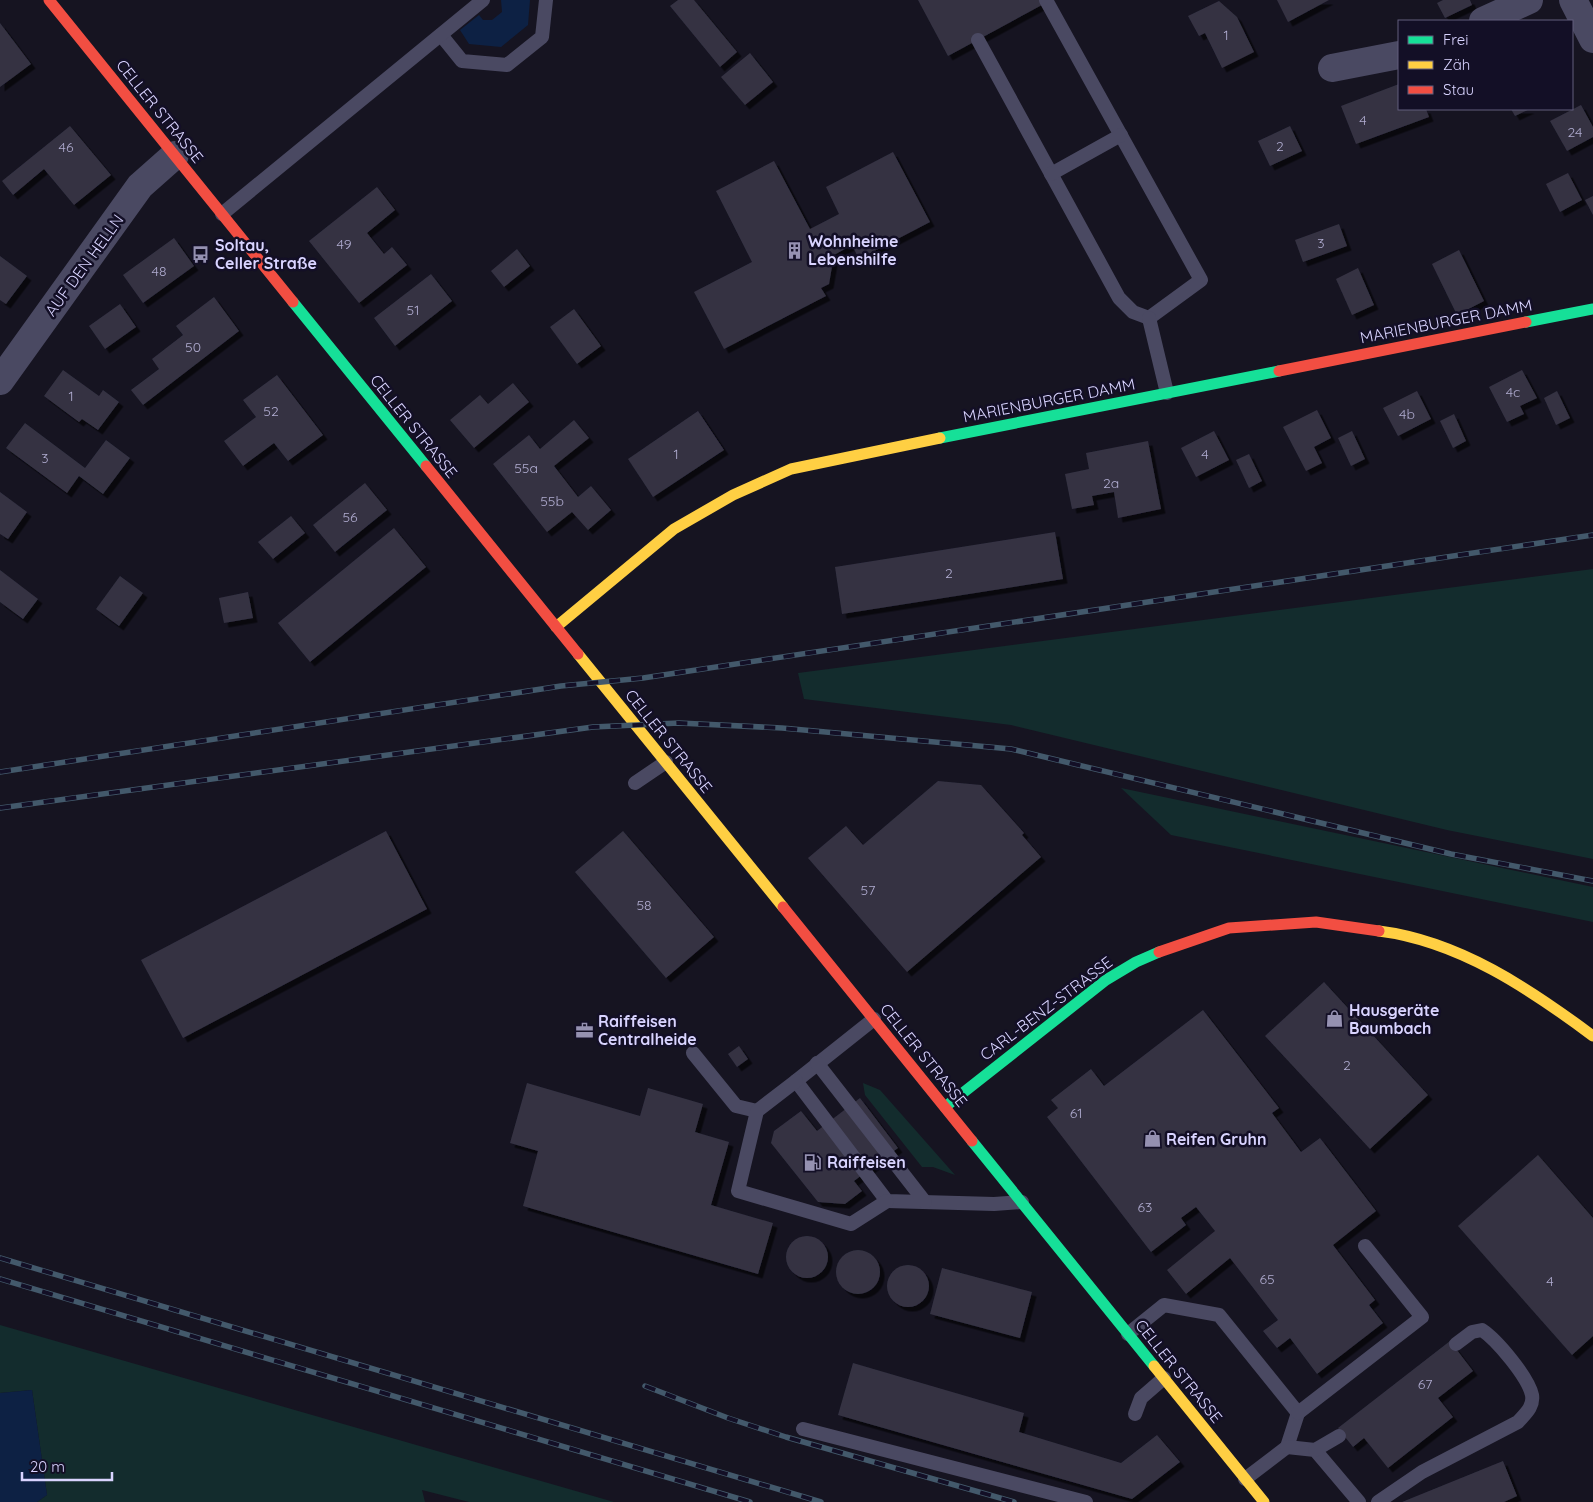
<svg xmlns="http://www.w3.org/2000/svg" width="1593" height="1502" font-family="Quicksand,sans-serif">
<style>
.green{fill:#132c2d}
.water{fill:#0d2144}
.building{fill:#343243;filter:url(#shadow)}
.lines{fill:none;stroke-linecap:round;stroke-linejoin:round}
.lane{stroke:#4a4962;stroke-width:14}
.street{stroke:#4a4962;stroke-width:28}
.fast{stroke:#16e098;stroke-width:11}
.slow{stroke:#ffcf43;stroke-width:11}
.jam{stroke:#f24e42;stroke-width:11}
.rail-casing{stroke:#43596b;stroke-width:5.5}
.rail{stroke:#130f26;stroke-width:4;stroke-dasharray:11;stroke-linecap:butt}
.labels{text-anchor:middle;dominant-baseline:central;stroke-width:5;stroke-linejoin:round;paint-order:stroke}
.number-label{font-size:14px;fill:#b0acd0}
.street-label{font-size:16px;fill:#d9d4ff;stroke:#130f26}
.poi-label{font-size:16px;font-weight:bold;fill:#d9d4ff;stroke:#130f26;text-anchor:start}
</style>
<defs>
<filter id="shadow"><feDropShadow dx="4.5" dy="4.5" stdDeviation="0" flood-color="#0009"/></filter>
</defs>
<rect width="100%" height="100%" fill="#161421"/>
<g class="green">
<polygon points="1593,569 1593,859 1447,830 1011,725 804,699 798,673"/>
<polygon points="1121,788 1593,887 1593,922 1171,835"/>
<polygon points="863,1083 880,1090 955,1175 933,1167 922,1167 865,1095"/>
<polygon points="0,1325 614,1502 469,1502 422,1490 425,1502 37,1502 47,1495 32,1390 0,1393"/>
</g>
<g class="water">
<polygon points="501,0 530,0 528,25 501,47 469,44 460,30 479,15 483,20 492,20 502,12"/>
<polygon points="32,1390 47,1495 37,1502 0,1502 0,1393"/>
</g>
<g class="building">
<polygon points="678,0 694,0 737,52 720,67 670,6"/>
<polygon points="918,0 1051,0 948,56"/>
<polygon points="1277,0 1329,0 1288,22"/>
<polygon points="1443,0 1470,0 1472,5 1445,18 1437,3"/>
<polygon points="1219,1 1237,17 1254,52 1222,68 1205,33 1199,36 1188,16"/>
<polygon points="0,23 31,64 0,87"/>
<polygon points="750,53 773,82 745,105 721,77"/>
<polygon points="1399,84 1399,109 1426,109 1429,117 1356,144 1341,106"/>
<polygon points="1581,105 1593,127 1593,137 1567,151 1550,121"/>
<polygon points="1511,109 1530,109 1515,116"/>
<polygon points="70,126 111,175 74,205 44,169 13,195 2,181"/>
<polygon points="1290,126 1302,151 1270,166 1258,141"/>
<polygon points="893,152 930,222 859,259 852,245 834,255 829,284 821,288 826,296 724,349 694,292 752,262 716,191 774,161 810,229 839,214 826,187"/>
<polygon points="1568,173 1582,200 1560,212 1546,184"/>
<polygon points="377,187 395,210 367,233 384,254 392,247 407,265 359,303 309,241"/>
<polygon points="1593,196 1593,215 1585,200"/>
<polygon points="1339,224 1347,246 1303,262 1295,240"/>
<polygon points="174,238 194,266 143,303 123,275"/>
<polygon points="517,249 530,266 504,287 491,271"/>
<polygon points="1459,250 1484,301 1457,315 1432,264"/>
<polygon points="0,256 27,276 6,304 0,300"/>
<polygon points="1358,268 1374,305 1352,315 1336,279"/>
<polygon points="431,274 452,301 395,346 374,318"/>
<polygon points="214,297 239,331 143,405 131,390 159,369 152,359 183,335 176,326"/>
<polygon points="120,304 136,327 105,349 89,326"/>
<polygon points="574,309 601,346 577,364 550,327"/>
<polygon points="63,370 99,396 103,390 119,402 98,430 82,419 79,422 44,396"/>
<polygon points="1522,370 1537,398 1520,406 1524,414 1507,422 1489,387"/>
<polygon points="277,375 323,435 288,461 274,443 243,466 224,441 256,417 243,400"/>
<polygon points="513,383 529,402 474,448 450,420 480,395 488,404"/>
<polygon points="1417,391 1431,419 1398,436 1383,408"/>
<polygon points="1557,391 1570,418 1556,425 1544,398"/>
<polygon points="1317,410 1331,438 1314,447 1322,463 1306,471 1283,427"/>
<polygon points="698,411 724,450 653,497 628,459"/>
<polygon points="1454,414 1466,441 1453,448 1440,421"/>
<polygon points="574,420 589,438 554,466 578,497 591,486 611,510 588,530 572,512 547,532 493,464 529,435 540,449"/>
<polygon points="25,423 85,468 106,440 130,458 103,494 79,476 67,493 6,448"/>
<polygon points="1214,431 1229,460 1196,477 1181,448"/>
<polygon points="1352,431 1365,459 1351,466 1338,438"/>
<polygon points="1148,441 1161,509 1118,518 1114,492 1092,496 1094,505 1072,509 1065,474 1089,469 1086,453"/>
<polygon points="1249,454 1262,481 1249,488 1236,460"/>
<polygon points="365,483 387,510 335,552 313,525"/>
<polygon points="0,492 27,512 8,539 0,534"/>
<polygon points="291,516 305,533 273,559 258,542"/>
<polygon points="394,528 426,567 310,662 278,623"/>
<polygon points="1055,532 1063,579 842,614 835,567"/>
<polygon points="0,570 38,599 23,619 0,602"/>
<polygon points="120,576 143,593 119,626 96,609"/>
<polygon points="248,592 253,618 224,623 219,598"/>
<polygon points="938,781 981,785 1024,833 1022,835 1041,857 907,972 808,858 846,826 863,845"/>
<polygon points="386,831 427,909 183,1038 141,960"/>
<polygon points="623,831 714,937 666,978 575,872"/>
<polygon points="1324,982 1428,1095 1370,1149 1265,1036"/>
<polygon points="1203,1010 1279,1108 1272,1113 1301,1152 1320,1138 1376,1211 1333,1245 1375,1300 1369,1305 1383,1323 1317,1374 1290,1338 1277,1348 1263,1331 1278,1320 1230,1258 1186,1294 1167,1270 1215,1231 1196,1207 1181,1218 1186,1225 1151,1252 1047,1117 1058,1108 1051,1100 1091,1069 1104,1086"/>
<polygon points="739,1046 748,1059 737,1067 728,1054"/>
<polygon points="527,1083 640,1116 648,1088 703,1104 695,1132 729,1142 711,1205 773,1223 758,1274 523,1206 538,1151 510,1143"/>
<polygon points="860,1098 898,1148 854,1181 862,1191 845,1204 818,1202 771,1143 774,1131 801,1111 817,1131"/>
<polygon points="1538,1155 1593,1218 1593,1336 1572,1355 1458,1226"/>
<circle cx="807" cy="1257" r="21"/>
<circle cx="858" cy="1272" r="22"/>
<circle cx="908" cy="1286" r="21"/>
<polygon points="942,1268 1032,1292 1020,1338 930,1314"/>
<polygon points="1450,1341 1473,1371 1438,1398 1453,1417 1388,1468 1364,1438 1353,1447 1338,1428"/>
<polygon points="853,1363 1024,1413 1019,1432 1121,1463 1157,1435 1180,1462 1132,1499 838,1415"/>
<polygon points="1503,1461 1517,1496 1504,1502 1402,1502"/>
</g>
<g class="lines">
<g class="lane">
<polyline points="1046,0 1201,280 1149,318"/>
<polyline points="441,35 462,61 507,65 542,37 546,0"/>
<polyline points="978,40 1119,298 1133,312 1149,318"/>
<polyline points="1051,174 1121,135"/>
<polyline points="222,214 483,0"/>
<polyline points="1149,318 1167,393"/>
<polyline points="635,783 666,762"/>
<polyline points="874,1019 796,1081 887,1201 994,1204 1022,1202"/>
<polyline points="693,1053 736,1106 757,1111"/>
<polyline points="817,1063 925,1202"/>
<polyline points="796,1081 757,1111 738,1191 851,1224 887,1201"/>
<polyline points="1128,1334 1164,1305 1219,1315 1298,1413 1287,1447 1245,1479"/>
<polyline points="1298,1413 1422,1317 1365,1246"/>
<polyline points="1135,1414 1141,1398 1164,1378"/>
<polyline points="803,1429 1086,1502"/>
<polyline points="1287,1447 1315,1450 1359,1502"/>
<polyline points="1315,1450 1339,1436"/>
<path d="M1378,1502L1422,1472L1518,1422C1525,1414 1534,1407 1532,1395C1528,1377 1497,1340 1482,1330L1472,1332L1456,1344"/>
</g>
<g class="street">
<polyline points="1573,0 1593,39"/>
<polyline points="1483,21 1529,0"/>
<polyline points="1332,68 1399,55"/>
<polyline points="0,381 140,186 175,155"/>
</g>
<g class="fast">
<polyline points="293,302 426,466"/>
<polyline points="1526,322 1593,309"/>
<polyline points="940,438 1279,371"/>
<polyline points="945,1107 1106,980 1136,962 1159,952"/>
<polyline points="972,1141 1154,1366"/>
</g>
<g class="slow">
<polyline points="556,627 674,529 733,495 791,469 940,438"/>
<polyline points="578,654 783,907"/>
<path d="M1379,931C1459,941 1530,989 1593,1036"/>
<polyline points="1154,1366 1264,1502"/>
</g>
<g class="jam">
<polyline points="49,0 293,302"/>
<polyline points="1279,371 1526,322"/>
<polyline points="426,466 578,654"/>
<polyline points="783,907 972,1141"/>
<polyline points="1159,952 1229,928 1316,922 1379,931"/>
</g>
<defs>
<g id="rail">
<polyline points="0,772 561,686 643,678 1593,535"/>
<polyline points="0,808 593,727 679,723 782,728 1011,749 1451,854 1593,881"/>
<polyline points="0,1258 821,1502"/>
<polyline points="0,1279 750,1502"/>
<polyline points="645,1386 728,1418 786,1437 1014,1502"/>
</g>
</defs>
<use href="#rail" class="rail-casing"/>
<use href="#rail" class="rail"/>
</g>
<defs>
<symbol id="building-bare" viewBox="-9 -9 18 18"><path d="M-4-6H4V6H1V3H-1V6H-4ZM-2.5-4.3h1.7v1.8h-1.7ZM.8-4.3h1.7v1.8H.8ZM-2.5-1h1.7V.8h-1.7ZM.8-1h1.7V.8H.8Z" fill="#9591b1" stroke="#130f26" stroke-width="2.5" paint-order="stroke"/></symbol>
<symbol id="bus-bare" viewBox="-9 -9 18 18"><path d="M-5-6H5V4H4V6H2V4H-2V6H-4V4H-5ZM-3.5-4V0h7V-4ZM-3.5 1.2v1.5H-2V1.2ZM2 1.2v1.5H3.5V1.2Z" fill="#9591b1" stroke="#130f26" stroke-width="2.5" paint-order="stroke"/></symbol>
<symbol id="shop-bare" viewBox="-9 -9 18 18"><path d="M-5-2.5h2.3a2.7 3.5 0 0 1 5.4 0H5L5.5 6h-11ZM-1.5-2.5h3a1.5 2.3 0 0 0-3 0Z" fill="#9591b1" stroke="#130f26" stroke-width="2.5" paint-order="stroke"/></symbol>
<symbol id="office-bare" viewBox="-9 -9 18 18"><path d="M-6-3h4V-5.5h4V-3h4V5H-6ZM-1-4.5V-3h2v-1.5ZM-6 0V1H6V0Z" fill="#9591b1" stroke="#130f26" stroke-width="2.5" paint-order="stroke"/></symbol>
<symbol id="fuel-bare" viewBox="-9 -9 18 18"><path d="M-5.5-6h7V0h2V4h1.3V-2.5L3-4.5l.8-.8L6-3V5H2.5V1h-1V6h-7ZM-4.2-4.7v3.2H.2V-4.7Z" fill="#9591b1" stroke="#130f26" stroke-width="2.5" paint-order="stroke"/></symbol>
</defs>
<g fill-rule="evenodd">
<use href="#building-bare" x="782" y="238" width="25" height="25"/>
<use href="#bus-bare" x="188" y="242" width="25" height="25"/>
<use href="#shop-bare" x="1322" y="1006" width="25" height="25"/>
<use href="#office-bare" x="572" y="1018" width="25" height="25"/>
<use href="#shop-bare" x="1140" y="1126" width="25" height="25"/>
<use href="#fuel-bare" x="800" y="1150" width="25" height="25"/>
</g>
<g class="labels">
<g class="number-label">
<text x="1226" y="35">1</text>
<text x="1363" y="120">4</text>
<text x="1575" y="132">24</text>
<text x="1280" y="146">2</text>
<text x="66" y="147">46</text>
<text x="1321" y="243">3</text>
<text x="344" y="244">49</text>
<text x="159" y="271">48</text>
<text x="413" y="310">51</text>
<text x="193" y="347">50</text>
<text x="1513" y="392">4c</text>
<text x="71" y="396">1</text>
<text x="271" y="411">52</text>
<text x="1407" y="414">4b</text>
<text x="676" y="454">1</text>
<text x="1205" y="454">4</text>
<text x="45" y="458">3</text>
<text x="526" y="468">55a</text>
<text x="1111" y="483">2a</text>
<text x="552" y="501">55b</text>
<text x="350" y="517">56</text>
<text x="949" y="573">2</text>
<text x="868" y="890">57</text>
<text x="644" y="905">58</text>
<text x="1347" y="1065">2</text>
<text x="1076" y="1113">61</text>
<text x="1145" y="1207">63</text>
<text x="1267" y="1279">65</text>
<text x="1550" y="1281">4</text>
<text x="1425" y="1384">67</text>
</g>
<g class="street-label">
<text transform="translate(160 111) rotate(51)">CELLER STRASSE</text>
<text transform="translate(84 265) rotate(-54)">AUF DEN HELLN</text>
<text transform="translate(1446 321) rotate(-11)">MARIENBURGER DAMM</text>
<text transform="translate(1049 400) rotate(-11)">MARIENBURGER DAMM</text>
<text transform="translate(414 426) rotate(51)">CELLER STRASSE</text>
<text transform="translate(669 741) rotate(51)">CELLER STRASSE</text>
<text transform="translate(1046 1008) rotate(-37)">CARL-BENZ-STRASSE</text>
<text transform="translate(924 1055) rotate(51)">CELLER STRASSE</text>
<text transform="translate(1179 1371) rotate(51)">CELLER STRASSE</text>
</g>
<g class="poi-label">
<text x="808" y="241">Wohnheime<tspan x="808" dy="18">Lebenshilfe</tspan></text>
<text x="215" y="245">Soltau,<tspan x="215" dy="18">Celler Straße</tspan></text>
<text x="1349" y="1010">Hausgeräte<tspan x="1349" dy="18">Baumbach</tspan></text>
<text x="598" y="1021">Raiffeisen<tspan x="598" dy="18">Centralheide</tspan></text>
<text x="1166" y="1139">Reifen Gruhn</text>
<text x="827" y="1162">Raiffeisen</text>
</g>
</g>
<rect x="1398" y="20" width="175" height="90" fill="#130f26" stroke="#625e7d"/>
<rect x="1408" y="36" width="25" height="8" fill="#16e098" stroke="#625e7d"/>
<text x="1443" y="45" font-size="15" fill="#d9d4ff">Frei</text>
<rect x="1408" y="61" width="25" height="8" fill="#ffcf43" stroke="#625e7d"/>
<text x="1443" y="70" font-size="15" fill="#d9d4ff">Zäh</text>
<rect x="1408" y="86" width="25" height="8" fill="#f24e42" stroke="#625e7d"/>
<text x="1443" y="95" font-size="15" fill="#d9d4ff">Stau</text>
<path d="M22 1472v8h90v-8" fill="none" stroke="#d9d4ff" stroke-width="2.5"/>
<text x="30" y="1472" font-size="15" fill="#d9d4ff" stroke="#130f26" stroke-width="4" paint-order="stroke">20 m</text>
</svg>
